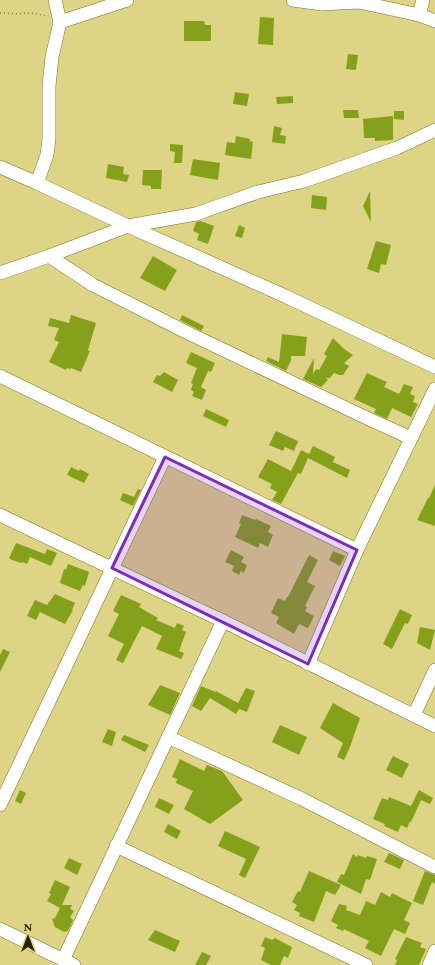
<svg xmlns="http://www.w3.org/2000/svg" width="435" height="965" font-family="Spectral,serif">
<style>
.building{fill:#85a11b}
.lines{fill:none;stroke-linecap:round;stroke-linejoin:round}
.minor-casing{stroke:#7b7120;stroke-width:14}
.path{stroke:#7f7741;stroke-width:1.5;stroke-dasharray:1 3;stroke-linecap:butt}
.minor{stroke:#fff;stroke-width:13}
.marked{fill:#7b2cbf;fill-opacity:0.2;stroke:#7b2cbf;stroke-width:3;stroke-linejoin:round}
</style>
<rect width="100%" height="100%" fill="#ded486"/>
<g class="building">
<polygon points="260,17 274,18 273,45 258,44"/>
<polygon points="184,21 204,21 205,25 211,25 211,41 184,41"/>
<polygon points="348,54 358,55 356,70 346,69"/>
<polygon points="235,92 249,94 247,106 233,104"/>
<polygon points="293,96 293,103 277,104 276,97"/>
<polygon points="343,110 358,110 359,118 344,118"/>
<polygon points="394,111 404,111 404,120 394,119"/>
<polygon points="393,116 393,140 375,141 375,138 364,138 363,119"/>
<polygon points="274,126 282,128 280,135 286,136 285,144 272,142"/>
<polygon points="236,136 250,139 250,141 253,142 251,159 225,155 227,142 235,143"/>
<polygon points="170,144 183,145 182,163 174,163 175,152 170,151"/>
<polygon points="193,159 220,163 218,180 190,175"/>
<polygon points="108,164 124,167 123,174 129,175 127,182 106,178"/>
<polygon points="143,170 162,170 161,189 151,189 151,186 142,185"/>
<polygon points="370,191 371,222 363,206"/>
<polygon points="312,195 327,197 326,210 311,208"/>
<polygon points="200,221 214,226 208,244 197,240 199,234 193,231 196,222"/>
<polygon points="239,225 245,228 242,238 235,236"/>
<polygon points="376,241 391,245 386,265 381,264 379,273 367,269"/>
<polygon points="153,256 177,270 165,291 140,278"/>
<polygon points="71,315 96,323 88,350 90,351 81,372 71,368 70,369 67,368 66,370 49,362 59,342 54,340 59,328 48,326 50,318 69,323"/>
<polygon points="182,315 204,326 201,331 180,320"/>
<polygon points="282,334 307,337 305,356 291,356 291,360 286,371 266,361 268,357 279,362"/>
<polygon points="333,338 344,349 353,355 344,363 349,366 343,375 339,375 334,373 330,378 326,378 328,380 321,387 303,379 314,358 313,374 316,369 319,370 327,356 324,354"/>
<polygon points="191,352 215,363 211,372 208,371 201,387 206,390 202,400 192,396 194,392 191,390 193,384 191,383 197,368 186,363"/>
<polygon points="164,372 178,380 172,392 153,382 157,375 160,376"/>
<polygon points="367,373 387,382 384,387 399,394 404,384 413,387 410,394 415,396 413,402 418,404 411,417 392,408 387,419 374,413 376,409 354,399"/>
<polygon points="206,409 229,420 226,427 203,416"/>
<polygon points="276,431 298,441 294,451 285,447 283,451 269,445"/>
<polygon points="313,446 335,457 333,462 350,470 347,478 308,458 301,474 298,473 281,504 272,500 277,492 270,488 272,484 258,477 268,459 291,471 301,450 309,454"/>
<polygon points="71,467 79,471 80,469 89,474 84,483 67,475"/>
<polygon points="435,485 435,526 417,520 428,498 429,498"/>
<polygon points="138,489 141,490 133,506 120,500 123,493 134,497"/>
<polygon points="242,515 255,520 256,519 271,526 268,532 273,535 268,547 260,543 258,548 235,537 241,524 239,523"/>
<polygon points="16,543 45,554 47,549 57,553 51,566 30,557 27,564 22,562 21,563 12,560 9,558"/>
<polygon points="231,550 244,557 241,562 247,565 244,573 241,571 239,575 232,571 234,566 225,562"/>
<polygon points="333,551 345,556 340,566 329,560"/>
<polygon points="309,555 318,560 307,582 315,586 305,606 307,607 305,611 314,616 308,628 299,624 294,634 276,623 279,617 271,613 278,598 285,601 287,597 288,597"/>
<polygon points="68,564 89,572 85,586 83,585 80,591 60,583 64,569 66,570"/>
<polygon points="55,594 75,603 72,610 73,610 65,624 40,612 36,620 27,616 35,600 47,605"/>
<polygon points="121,595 141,604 139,607 158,618 156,620 175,628 177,623 184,626 182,630 186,632 179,651 184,653 181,659 156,649 162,636 142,626 123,663 116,660 124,644 108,636 119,614 113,611"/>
<polygon points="400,609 412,615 408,624 405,623 392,649 383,644"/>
<polygon points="420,627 435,630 430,650 417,643"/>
<polygon points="3,649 10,652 0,672 0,655"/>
<polygon points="160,685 180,693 170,715 148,705"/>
<polygon points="201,686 216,692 216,691 238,703 246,688 255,691 247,712 239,709 236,714 210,698 201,711 192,706"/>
<polygon points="333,703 360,718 350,747 344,760 337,757 343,743 320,728"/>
<polygon points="280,725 307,737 299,755 272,742"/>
<polygon points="108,729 116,732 112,746 102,742"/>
<polygon points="124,735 149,745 145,752 121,740"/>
<polygon points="393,756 409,764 402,778 386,770"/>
<polygon points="180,759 204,771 207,765 222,771 243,800 210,824 184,809 193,791 176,783 177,779 172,777"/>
<polygon points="20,790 26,793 21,804 15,801"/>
<polygon points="419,790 433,798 430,804 421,800 411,822 410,821 407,828 401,825 398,832 384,826 385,824 373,819 382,798 388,800 389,797 411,806"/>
<polygon points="159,798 174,805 169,814 155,807"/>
<polygon points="168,824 181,831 177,839 164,832"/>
<polygon points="225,831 260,847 245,878 239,875 246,859 218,846"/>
<polygon points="389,853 404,860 400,869 384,862"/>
<polygon points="353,854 357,857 358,855 366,858 367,856 377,859 370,880 366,879 361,894 337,882 341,874 344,875"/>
<polygon points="69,858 82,864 77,875 64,868"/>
<polygon points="309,871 341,885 335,895 326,891 314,922 299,916 300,913 294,910 297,905 292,902 298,891 300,892"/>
<polygon points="425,871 435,875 435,884 432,882 423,905 413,901"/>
<polygon points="55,880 70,887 62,905 72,905 70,909 74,911 70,917 73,920 68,931 64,932 55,927 52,919 55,918 60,908 47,901 51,894 49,893"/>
<polygon points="381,892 390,897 392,893 412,903 404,920 410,923 405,934 394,929 381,956 365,948 369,941 344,929 343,931 336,928 338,925 331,921 339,904 347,906 346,910 360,915 366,901 375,905"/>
<polygon points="155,930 180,941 175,952 148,940"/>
<polygon points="265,937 272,940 275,938 292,947 288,958 284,956 280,965 271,965 261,960 265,948 261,946"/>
<polygon points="406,937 422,943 420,947 426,949 419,965 395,965 397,960 395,959"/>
<polygon points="202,952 211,956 206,965 195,965"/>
</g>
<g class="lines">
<defs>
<g id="minor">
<polyline points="293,0 322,4 359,2 419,15 435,21"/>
<polyline points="419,15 423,0"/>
<polyline points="60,22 127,0"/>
<polyline points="0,167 37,183 128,226 285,296 435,367"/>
<polyline points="37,183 47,155 49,139 49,86 52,57 60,22 55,0"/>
<polyline points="49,256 93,285 190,334 371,420 411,438"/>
<polyline points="0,273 49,256 128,226 196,214 258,192 304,181 397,148 435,130"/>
<polyline points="0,376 357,550"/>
<polyline points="0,515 223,621 435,726"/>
<polyline points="308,664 357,550 435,389"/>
<polyline points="414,715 435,670"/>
<polyline points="168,737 302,799 435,867"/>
<polyline points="0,805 165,457"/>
<polyline points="116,846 366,965"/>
<polyline points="0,929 74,965"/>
<polyline points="63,960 223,621"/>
<polyline points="429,965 435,951"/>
</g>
</defs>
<use href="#minor" class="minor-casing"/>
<polyline class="path" points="0,13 15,14 30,13 48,16"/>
<use href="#minor" class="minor"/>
</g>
<path class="marked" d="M165,457L357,550L308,664L112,568Z"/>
<g transform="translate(28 937)" stroke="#ded486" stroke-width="3" paint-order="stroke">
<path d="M0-3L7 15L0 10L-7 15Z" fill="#282303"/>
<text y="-6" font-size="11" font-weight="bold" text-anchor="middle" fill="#282303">N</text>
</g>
</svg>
